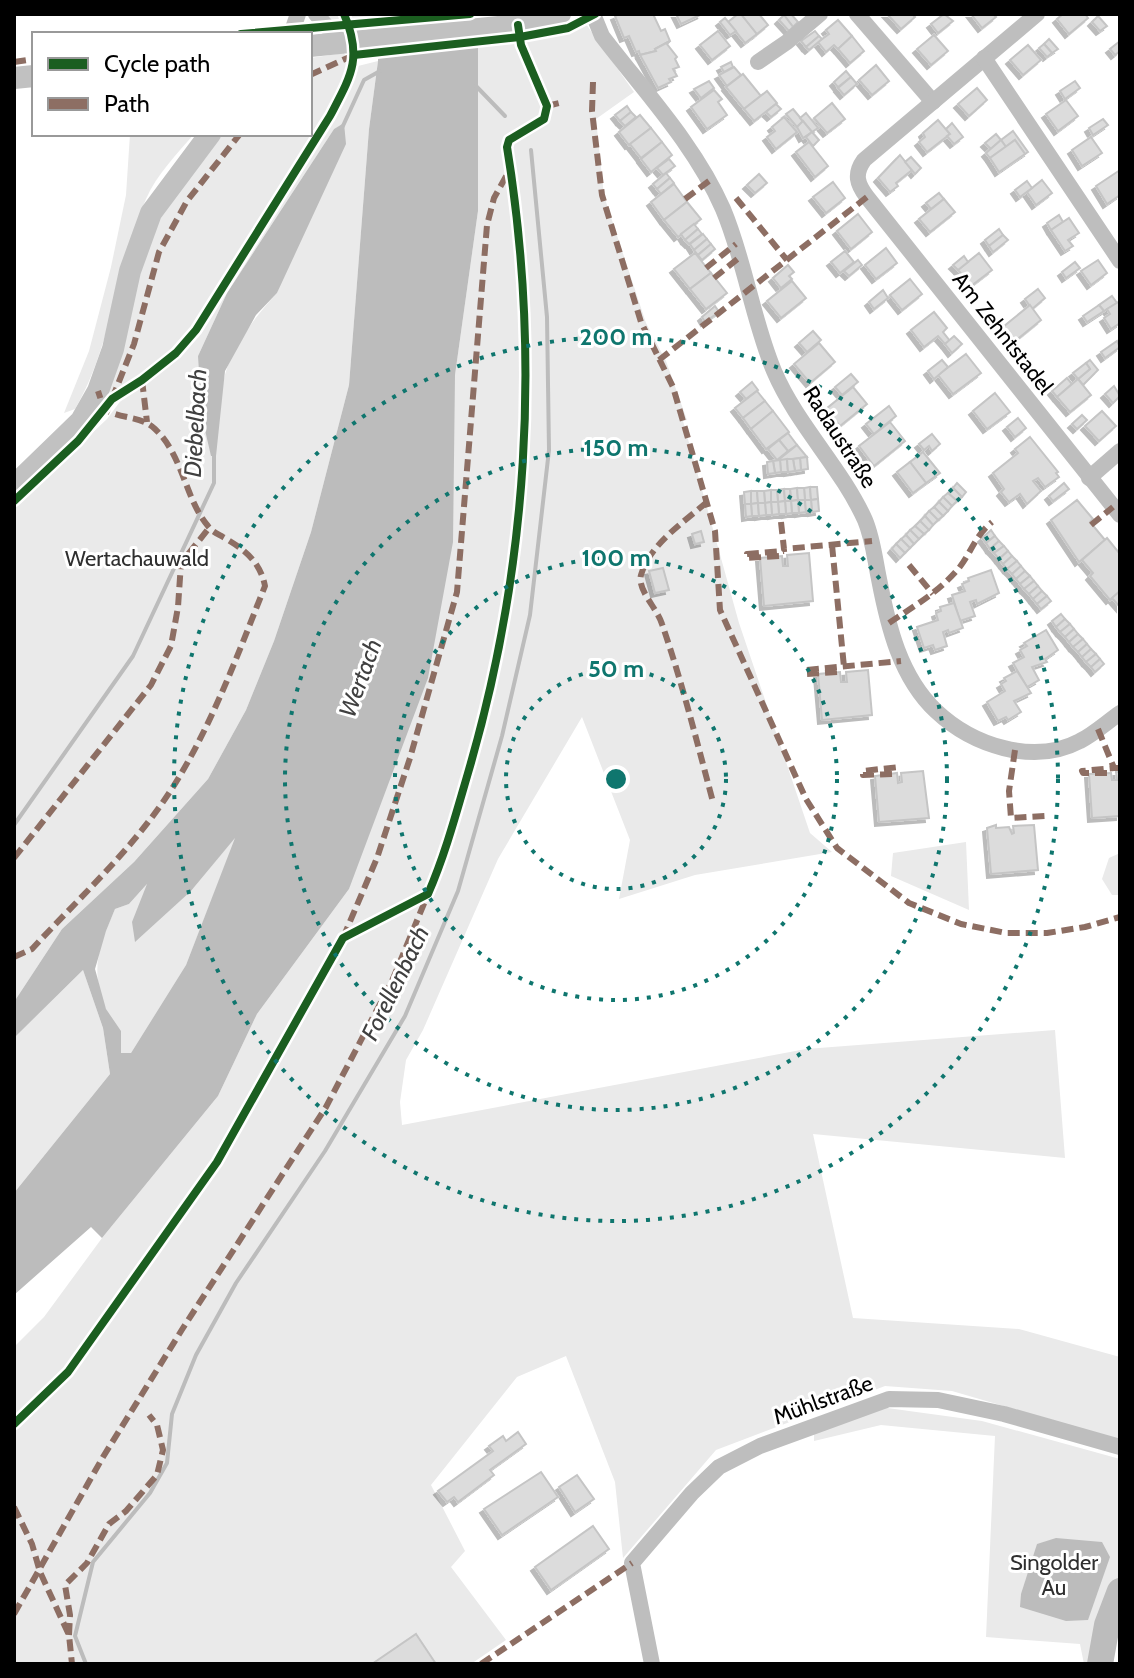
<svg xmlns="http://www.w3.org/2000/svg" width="1134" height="1678" font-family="Cabin,sans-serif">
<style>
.green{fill:#eaeaea;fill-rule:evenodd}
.water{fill:#bcbcbc;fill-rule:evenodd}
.pier{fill:#fff}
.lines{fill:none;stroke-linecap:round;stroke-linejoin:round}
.stream{stroke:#bcbcbc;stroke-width:4}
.river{stroke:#bcbcbc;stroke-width:26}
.building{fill:#dcdcdc;stroke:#c5c5c5;stroke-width:2;filter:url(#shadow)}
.street{stroke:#bebebe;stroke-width:16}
.secondary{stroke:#c1c1c1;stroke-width:22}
.quiet{stroke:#8d6e63;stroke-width:6;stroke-dasharray:12 6;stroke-linecap:butt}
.cycleway-casing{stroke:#fff;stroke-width:13}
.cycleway{stroke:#1b5e20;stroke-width:8}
.ring{fill:none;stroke:#0f766e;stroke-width:4;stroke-dasharray:4 8}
.labels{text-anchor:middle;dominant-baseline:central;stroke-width:6;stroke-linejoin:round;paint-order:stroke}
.street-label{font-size:22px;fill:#000;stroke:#fff}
.park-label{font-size:22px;fill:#2f2f2f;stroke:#fff}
.water-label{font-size:24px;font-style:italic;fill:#404040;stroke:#fff}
.centre{fill:#0f766e;stroke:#fff;stroke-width:4}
.ring-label{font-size:24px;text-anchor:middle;font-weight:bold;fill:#0f766e;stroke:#fff;stroke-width:6;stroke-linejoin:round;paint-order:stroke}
</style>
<defs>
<filter id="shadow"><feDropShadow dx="-4" dy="4" stdDeviation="0" flood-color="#0004"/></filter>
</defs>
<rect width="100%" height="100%" fill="#fff"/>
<g class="green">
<polygon points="322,14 378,14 378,18 328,23"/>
<polygon points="586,24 634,92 596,119 604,196 646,323 666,361 687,420 683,421 739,623 810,833 832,852 695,875 619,899 630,840 582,717 498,859 423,1030 406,1060 400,1102 402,1125 806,1049 1055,1030 1065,1158 813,1134 853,1318 1019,1329 1120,1357 1120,1440 952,1391 885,1386 716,1450 623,1558 615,1482 566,1356 517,1377 431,1485 465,1551 451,1567 506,1640 471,1664 14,1664 14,1347 44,1317 102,1238 218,1096 257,1014 349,889 455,375 478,211 478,47 499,45 500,42"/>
<path d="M344,53L350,64L358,66L378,61L369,129L349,385L311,532L274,641L246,710L208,779L134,862L62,929L14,1002V507L107,419L125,395L110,393L106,389C123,326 134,252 171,196C186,174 206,154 222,134H310V58ZM344,124L277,293C255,317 228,351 223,384L198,356L227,293L334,129Z"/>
<path d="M130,134H194C177,154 157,174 146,199C116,266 113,344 75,409L64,413L89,351L111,267L126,195Z"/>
<path d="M237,835L186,965L131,1053L121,1054C120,1024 114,1030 105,1007C90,968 99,946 115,909L129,904L149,882L191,891Z"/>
<polygon points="966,842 969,910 891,876 893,853"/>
<polygon points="1120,853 1120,895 1112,895 1102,879 1109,858"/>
<polygon points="83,970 103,1028 110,1074 14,1193 14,1038"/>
<polygon points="880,1407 982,1421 1120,1459 1120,1624 1112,1664 1084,1664 1080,1644 986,1637 995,1436 881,1425 814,1441 814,1432"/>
</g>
<g class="water">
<path d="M378,14H478V211L455,375L453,542L428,678L349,889L257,1014L218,1096L102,1238L91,1227L14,1295V1193L110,1074L103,1028L83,970L14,1038V1002L62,929L134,862L208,779L246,710L274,641L311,532L349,385L369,129L378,61ZM235,838L186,965L131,1053H121V1031L106,1009L95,969L106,931L115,909L129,904L147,884L132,922L135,942L191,891Z"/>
<polygon points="344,123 346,144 277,293 256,315 225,371 216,456 211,456 202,417 198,356 227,293 334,129"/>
<polygon points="1056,1538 1102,1542 1110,1557 1088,1620 1066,1621 1020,1607 1021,1594 1037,1544"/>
</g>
<polygon class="pier" points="430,14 482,14 482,46 374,57 374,20"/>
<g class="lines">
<g class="stream">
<polyline points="476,86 505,116"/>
<polyline points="342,128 364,80 380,71"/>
<polyline points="14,825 133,656 214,483 214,452"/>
<polyline points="86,1664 75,1636 93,1562 150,1493 167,1463 172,1414 196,1355 236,1283 325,1151 405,1016 458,891 502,736 530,615 549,450 547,317 531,150"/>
</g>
<polyline class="river" points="1100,1664 1107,1625 1120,1591"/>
</g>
<g class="building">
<polygon points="620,14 653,14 661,31 665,29 670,41 655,49 656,51 640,55 639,51 636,52 629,36 624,38 615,16"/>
<polygon points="676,14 702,14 681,24"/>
<polygon points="738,14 741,14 757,34 745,43 728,22"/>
<polygon points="741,14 759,14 768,25 757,34"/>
<polygon points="785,14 791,14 798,22 793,27 784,15"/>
<polygon points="887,14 912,14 915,17 901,29"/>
<polygon points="944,14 953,21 938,33 931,24"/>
<polygon points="971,14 993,14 996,17 982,28"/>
<polygon points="1063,14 1085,14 1088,18 1069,34 1057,19"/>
<polygon points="784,15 793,27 789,31 779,20"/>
<polygon points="1098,16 1107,26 1100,31 1092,22"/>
<polygon points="725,18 736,31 730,35 720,22"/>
<polygon points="838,20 852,36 838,49 834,45 826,52 818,42 829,34 826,30"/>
<polygon points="718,31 730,46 712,60 700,45"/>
<polygon points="815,31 819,36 806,47 801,41"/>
<polygon points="934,35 948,51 931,65 917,49"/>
<polygon points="819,36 822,39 809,50 806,47"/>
<polygon points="852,36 864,51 850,63 838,49"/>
<polygon points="1049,39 1058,49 1052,53 1044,44"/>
<polygon points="670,41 667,44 677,57 675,59 679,67 673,69 677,76 669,79 671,82 658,88 640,55 656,51 655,49"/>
<polygon points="1120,41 1120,51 1115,55 1110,49"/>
<polygon points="1044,44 1052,53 1047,57 1039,48"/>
<polygon points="1028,45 1041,60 1023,75 1010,60"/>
<polygon points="731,62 733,67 724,72 721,67"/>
<polygon points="876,65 889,81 872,95 859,80"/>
<polygon points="734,67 741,75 727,86 719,75"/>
<polygon points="846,71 851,77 838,87 834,82"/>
<polygon points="743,74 761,96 744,109 726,87"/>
<polygon points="851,77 857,84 844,95 838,88"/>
<polygon points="709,81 714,88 701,98 694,89"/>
<polygon points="1075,81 1080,88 1065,99 1060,91"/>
<polygon points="977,88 987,100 969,116 958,104"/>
<polygon points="714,90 722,99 718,102 727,115 707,129 691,107"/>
<polygon points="767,91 777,103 754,121 744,109"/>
<polygon points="1066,100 1078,116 1058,131 1046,114"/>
<polygon points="832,103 845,119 827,133 814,118"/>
<polygon points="776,104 781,109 771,117 766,112"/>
<polygon points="627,106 631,112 620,121 615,115"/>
<polygon points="793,109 803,121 797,127 786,114"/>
<polygon points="631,112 636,117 625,126 620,121"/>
<polygon points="806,113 818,128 812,132 800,118"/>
<polygon points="640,115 651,128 629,145 619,132"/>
<polygon points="784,117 797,132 776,149 767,137 775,131 772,127"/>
<polygon points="1103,119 1108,125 1093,135 1089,128"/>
<polygon points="938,120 950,134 927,152 919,142 925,137 923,133"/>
<polygon points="803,121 812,132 803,138 797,127"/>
<polygon points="952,123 963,137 954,144 947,136 950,134 946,129"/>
<polygon points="651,128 662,142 641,158 630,144"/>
<polygon points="1013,131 1028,152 1025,154 1015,140 1006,147 1001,140"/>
<polygon points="812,132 819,140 813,146 806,137"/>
<polygon points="996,134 1001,140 991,149 985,143"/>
<polygon points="1091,137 1102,153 1082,166 1072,150"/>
<polygon points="1001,140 1006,147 990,158 986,153"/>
<polygon points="1015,140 1025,154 999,172 990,158"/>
<polygon points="662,142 672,155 651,172 641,159"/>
<polygon points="809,142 828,166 815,177 796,152"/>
<polygon points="900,155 912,170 896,183 898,186 890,192 878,178"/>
<polygon points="911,157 921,168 915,174 905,162"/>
<polygon points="669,159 675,166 663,175 657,168"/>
<polygon points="1120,170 1120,195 1107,204 1096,186"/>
<polygon points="666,173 670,178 657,189 653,184"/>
<polygon points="759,174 767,183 755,193 747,185"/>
<polygon points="670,178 674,183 661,194 657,189"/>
<polygon points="1042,180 1052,193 1036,205 1027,192"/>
<polygon points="1027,181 1032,188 1020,197 1015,190"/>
<polygon points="833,182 845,198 826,213 813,197"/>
<polygon points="674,184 687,202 664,220 651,202"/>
<polygon points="939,193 944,199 931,209 926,203"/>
<polygon points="944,199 955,212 930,232 919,219"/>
<polygon points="687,202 701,219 678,237 664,220"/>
<polygon points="858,214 872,232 851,249 837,231"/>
<polygon points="1059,215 1063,222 1051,230 1047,223"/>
<polygon points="1069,218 1079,233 1068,240 1073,246 1065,251 1051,230"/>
<polygon points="694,224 698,229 685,240 681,234"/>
<polygon points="698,229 702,234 689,244 685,240"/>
<polygon points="999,229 1003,235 989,246 985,240"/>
<polygon points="703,234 707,239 694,250 690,244"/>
<polygon points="1003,235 1008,240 993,252 989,246"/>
<polygon points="707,239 711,244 698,255 694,250"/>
<polygon points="711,244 715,249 702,260 698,255"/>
<polygon points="886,248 897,263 876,279 865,265"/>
<polygon points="845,251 854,262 840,273 831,262"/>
<polygon points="695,253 711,273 690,289 674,269"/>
<polygon points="979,253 992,270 971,286 958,270"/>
<polygon points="964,256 968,262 958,270 953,265"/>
<polygon points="858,260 862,265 849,276 844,271"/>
<polygon points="1098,260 1107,273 1091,285 1081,271"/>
<polygon points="1075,262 1080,268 1066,278 1062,272"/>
<polygon points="788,265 794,272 789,276 792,279 781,288 773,278"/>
<polygon points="711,273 727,293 706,309 690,289"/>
<polygon points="910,279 922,294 902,310 890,295"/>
<polygon points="792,281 806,298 781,318 767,301"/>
<polygon points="1038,289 1045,298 1032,309 1025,299"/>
<polygon points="883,290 888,298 874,309 869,302"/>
<polygon points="1112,296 1117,303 1104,311 1099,305"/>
<polygon points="1120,301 1120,323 1111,329 1104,318 1110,314 1107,309"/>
<polygon points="1030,305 1041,320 1014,342 1003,327"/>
<polygon points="1099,305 1104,311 1087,322 1083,316"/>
<polygon points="715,306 719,312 705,322 702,317"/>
<polygon points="934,312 947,328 943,332 950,341 945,344 938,336 924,347 911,330"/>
<polygon points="813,331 821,340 807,352 799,343"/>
<polygon points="954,336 962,344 952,353 945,344"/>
<polygon points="1117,341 1120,347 1105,358 1101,352"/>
<polygon points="819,343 835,362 810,383 794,364"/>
<polygon points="966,354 981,373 953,394 938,375"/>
<polygon points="942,360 948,367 934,379 928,371"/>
<polygon points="1090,360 1098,370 1083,385 1078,379 1090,369 1086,363"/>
<polygon points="1086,363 1090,369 1078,379 1073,373"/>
<polygon points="851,374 858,382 842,395 835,387"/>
<polygon points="1067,378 1072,384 1057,397 1052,391"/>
<polygon points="1078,379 1091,395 1070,412 1057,397"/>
<polygon points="752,382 758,390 746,399 740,392"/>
<polygon points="1114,386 1120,396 1113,403 1105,394"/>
<polygon points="853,387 867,404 840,426 826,409"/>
<polygon points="757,391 765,401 743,418 735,408"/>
<polygon points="995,393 1010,412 987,429 973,411"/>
<polygon points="765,401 773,411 751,429 743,418"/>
<polygon points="889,406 896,416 874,434 866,424"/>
<polygon points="773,411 789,432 766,449 751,429"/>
<polygon points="1102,411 1116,426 1099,441 1085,426"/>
<polygon points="1082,415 1087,420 1077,429 1072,424"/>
<polygon points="1018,418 1026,428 1015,437 1007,427"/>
<polygon points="890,422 905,441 874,466 859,446"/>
<polygon points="788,433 797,445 788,451 779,440"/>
<polygon points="932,434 940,444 932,451 929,446 924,450 919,444"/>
<polygon points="1030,437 1058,472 1056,473 1059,477 1045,487 1038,478 1033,481 1041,491 1027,504 1020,494 1009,502 1001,492 1004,489 993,473 1018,453 1015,449"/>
<polygon points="779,440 788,451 777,460 768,449"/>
<polygon points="797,445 807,457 777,461"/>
<polygon points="923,452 940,473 926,483 910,462"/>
<polygon points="807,457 808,469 801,470 800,458"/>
<polygon points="800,458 801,470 795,471 793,459"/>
<polygon points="787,459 788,472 781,472 780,460"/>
<polygon points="787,459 793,459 795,471 788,472"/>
<polygon points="780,460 781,472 775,473 773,461"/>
<polygon points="773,461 775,473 768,474 767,462"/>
<polygon points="910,462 926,483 913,493 897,472"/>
<polygon points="957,483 966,492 962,497 953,488"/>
<polygon points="1064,483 1069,489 1053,501 1049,496"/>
<polygon points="810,487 811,500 805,500 804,488"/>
<polygon points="810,487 817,487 818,499 811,500"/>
<polygon points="797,488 798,500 791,501 790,489"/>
<polygon points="797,488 804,488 805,500 798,500"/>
<polygon points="953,488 962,497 957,501 948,493"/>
<polygon points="784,489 785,501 778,502 777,490"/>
<polygon points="784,489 790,489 791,501 785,501"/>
<polygon points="771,490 771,502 765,503 764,491"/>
<polygon points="771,490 777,490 778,502 771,502"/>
<polygon points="751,491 751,504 745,504 744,492"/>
<polygon points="751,491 757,491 758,503 751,504"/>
<polygon points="757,491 764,491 765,503 758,503"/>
<polygon points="948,493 957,501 952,506 943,497"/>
<polygon points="943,497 952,506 948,511 939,502"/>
<polygon points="818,499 819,511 812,512 811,500"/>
<polygon points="798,500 805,500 806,512 799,513"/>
<polygon points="798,500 799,513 792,513 791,501"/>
<polygon points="805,500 811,500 812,512 806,512"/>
<polygon points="1077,500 1093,519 1090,522 1105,540 1079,562 1051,520"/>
<polygon points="785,501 791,501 792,513 786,514"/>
<polygon points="785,501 786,514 779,514 778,502"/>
<polygon points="771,502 778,502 779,514 772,515"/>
<polygon points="771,502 772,515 766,515 765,503"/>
<polygon points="939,502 948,511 943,516 934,507"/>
<polygon points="758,503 759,516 752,516 751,504"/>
<polygon points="758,503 765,503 766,515 759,516"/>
<polygon points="745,504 751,504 752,516 746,517"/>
<polygon points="934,507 943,516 938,520 929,511"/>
<polygon points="929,511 938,520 933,525 925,516"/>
<polygon points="925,516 933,525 929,530 920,521"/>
<polygon points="920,521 929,530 924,534 915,526"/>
<polygon points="915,526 924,534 919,539 910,530"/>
<polygon points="910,530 919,539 914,544 906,535"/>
<polygon points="991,530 995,536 986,543 982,538"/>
<polygon points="701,531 704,542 695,544 692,534"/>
<polygon points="906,535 914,544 910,548 901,539"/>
<polygon points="995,536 999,541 990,549 986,543"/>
<polygon points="1107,538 1120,554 1120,591 1110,600 1090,576 1093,573 1082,560"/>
<polygon points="901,539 910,548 905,553 896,544"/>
<polygon points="999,541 1004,546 994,553 990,549"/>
<polygon points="896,544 905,553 900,558 892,549"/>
<polygon points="1004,546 1008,551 999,559 994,553"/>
<polygon points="1008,551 1012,556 1003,564 999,559"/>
<polygon points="809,553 813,601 764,606 760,558 782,556 783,566 788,566 787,555"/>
<polygon points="1012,556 1017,561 1007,569 1003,564"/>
<polygon points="1017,561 1021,566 1012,574 1007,569"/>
<polygon points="1021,566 1025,571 1016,579 1012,574"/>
<polygon points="663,568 669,590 655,593 649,571"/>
<polygon points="991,570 999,593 977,604 976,600 970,602 975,616 960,621 952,595 965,591 962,584 969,581 968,578"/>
<polygon points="1025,571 1030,576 1020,584 1016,579"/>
<polygon points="1030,576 1034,581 1024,589 1020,584"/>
<polygon points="1034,581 1038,586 1029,594 1024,589"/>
<polygon points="1038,586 1042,591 1033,599 1029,594"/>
<polygon points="1042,591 1047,596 1037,604 1033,599"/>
<polygon points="1120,591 1120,607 1112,598"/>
<polygon points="1047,596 1051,601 1041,609 1037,604"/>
<polygon points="954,603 963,628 949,633 948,630 943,632 947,646 935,650 933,645 924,648 917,627 938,620 936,613 941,611 940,607"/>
<polygon points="1061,614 1065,619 1056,627 1052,621"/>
<polygon points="1065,619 1070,624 1060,632 1056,627"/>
<polygon points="1070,624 1074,629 1065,637 1060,632"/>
<polygon points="1074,629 1078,634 1069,642 1065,637"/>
<polygon points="1046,630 1058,650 1045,659 1047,662 1032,667 1039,680 1027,687 1013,663 1024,657 1020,650 1027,646 1024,643"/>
<polygon points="1078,634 1083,639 1073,647 1069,642"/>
<polygon points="1083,639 1087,644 1078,652 1073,647"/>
<polygon points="1087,644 1091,649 1082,657 1078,652"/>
<polygon points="1091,649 1096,654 1086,662 1082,657"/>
<polygon points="1096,654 1100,659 1091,667 1086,662"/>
<polygon points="1100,659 1104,664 1095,672 1091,667"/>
<polygon points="868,670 872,715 822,720 818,674 840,672 841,682 847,682 846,672"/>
<polygon points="1017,671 1031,693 1014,701 1021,712 1008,720 1006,717 998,721 987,702 1005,691 1001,684 1006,681 1004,678"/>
<polygon points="923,771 929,818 879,822 875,776 897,773 898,783 902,782 901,773"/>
<polygon points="1116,772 1120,772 1120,816 1092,818 1089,774 1111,773 1112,780 1117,780"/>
<polygon points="996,825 996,828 1009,827 1012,834 1014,833 1013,826 1034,825 1038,870 991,874 987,828"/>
<polygon points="518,1432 526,1444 490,1470 494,1475 458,1502 454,1497 447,1502 438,1491 493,1451 489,1446 503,1436 506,1441"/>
<polygon points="541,1472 558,1497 502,1535 484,1509"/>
<polygon points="577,1475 594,1499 575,1512 559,1487"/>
<polygon points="593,1526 609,1549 551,1590 535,1567"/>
<polygon points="416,1634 436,1664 372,1664"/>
</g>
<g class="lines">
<g class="street">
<polyline points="316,14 341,43"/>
<path d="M593,14L602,36C644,91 695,145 723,209C745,261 752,318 774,371C797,425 841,467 865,520C873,539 875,560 879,579C888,626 900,677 936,711C972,745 1033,766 1080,741C1094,734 1107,722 1120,713"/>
<polyline points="857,14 933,102"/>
<path d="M1037,14L864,160C854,174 857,184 867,197L1120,515"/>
<polyline points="291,34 298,14"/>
<polyline points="984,58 1120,261"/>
<polyline points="758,62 787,42 820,14"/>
<polyline points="1089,478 1120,451"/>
<polyline points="652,1664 632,1563 692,1493 719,1467 760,1446 889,1399 938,1400 1004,1414 1120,1447"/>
</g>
<g class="secondary">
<polyline points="310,46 518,25 560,14"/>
<polyline points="14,78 34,76"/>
<polyline points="14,486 81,421 98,391 113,349 130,271 151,213 210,134"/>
</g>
<g class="quiet">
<polyline points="14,62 34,59"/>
<polyline points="310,75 354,55"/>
<polyline points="593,82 592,111 602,195 641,322 673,387 715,531 720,610 806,799 837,848 909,903 961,924 1006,933 1047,933 1085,927 1120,917"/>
<polyline points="547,106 563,102"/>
<polyline points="736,198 787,260"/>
<polyline points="685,199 709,181"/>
<polyline points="706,268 736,244"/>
<polyline points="714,278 740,257"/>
<polyline points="659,360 867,197"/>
<polyline points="142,380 147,422"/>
<polyline points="112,399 134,344 159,252 187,201 240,134"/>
<path d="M707,502C684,522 650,544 641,575C637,590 657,608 662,624C682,682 697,742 713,802"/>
<polyline points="781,522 784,549 872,541"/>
<polyline points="1091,525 1113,507"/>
<polyline points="832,545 844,667"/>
<polyline points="779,556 747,558 747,554 784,551"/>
<polyline points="909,565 933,594"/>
<path d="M889,623C914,606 939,592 959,568C972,551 975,536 992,522"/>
<polyline points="837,672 806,674 806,670 901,661"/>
<polyline points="1098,729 1114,768 1119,768"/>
<polyline points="1015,750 1009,791 1011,818 1046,816"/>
<polyline points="1107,773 1083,773 1082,771 1114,768"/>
<polyline points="892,774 863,775 863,771 899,767"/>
<polyline points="14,858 151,685 171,646 178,607 181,563 209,528"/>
<polyline points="343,938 377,858 410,758 457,592 487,225 494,198 509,171"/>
<path d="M14,957L32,949C80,897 135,847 173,787C212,725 238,654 265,586C260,561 244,549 223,537C218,534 211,531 208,526C185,499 183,455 155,429C140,415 123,420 104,409L98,391"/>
<polyline points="14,1507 32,1544 40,1572 69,1635 72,1664"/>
<polyline points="14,1614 103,1457 183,1328 326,1107 392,981 428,894"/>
<polyline points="69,1635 70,1615 65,1585 87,1563 109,1524 126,1511 157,1475 163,1450 157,1425 149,1415"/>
<polyline points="481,1664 632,1563"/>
</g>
<defs>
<g id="cycleway">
<polyline points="241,34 470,14"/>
<polyline points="354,55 520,37 568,28 595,14"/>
<path d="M14,501L78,441L112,399L142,380L176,353L196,330L330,116C351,76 363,58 344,14"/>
<path d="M14,1424L68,1372L217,1162L343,938L428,894C445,855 456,814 468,773C528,569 541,357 507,147L509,140L544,119L547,106L521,45L518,25"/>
</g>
</defs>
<use href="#cycleway" class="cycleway-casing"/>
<use href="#cycleway" class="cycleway"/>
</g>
<g class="ring">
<circle cx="616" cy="779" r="110"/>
<circle cx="616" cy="779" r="221"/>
<circle cx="616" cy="779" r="331"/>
<circle cx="616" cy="779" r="442"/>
</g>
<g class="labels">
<g class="street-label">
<text transform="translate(1003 333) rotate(52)">Am Zehntstadel</text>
<text transform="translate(840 437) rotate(57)">Radaustraße</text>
<text transform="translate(823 1400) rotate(-20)">Mühlstraße</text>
</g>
<g class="park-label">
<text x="137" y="558">Wertachauwald</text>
<text x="1054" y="1562">Singolder<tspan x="1054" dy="25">Au</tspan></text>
</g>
<g class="water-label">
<text transform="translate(195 423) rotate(-87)">Diebelbach</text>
<text transform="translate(360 678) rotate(-70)">Wertach</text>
<text transform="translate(395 983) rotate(-64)">Forellenbach</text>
</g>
</g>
<circle cx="616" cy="779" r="12" class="centre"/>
<g class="ring-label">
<text x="616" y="345">200 m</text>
<text x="616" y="456">150 m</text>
<text x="616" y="566">100 m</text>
<text x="616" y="677">50 m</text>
</g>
<rect width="1134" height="1678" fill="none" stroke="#000000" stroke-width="32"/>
<rect x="32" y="32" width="280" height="104" fill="#ffffff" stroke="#999999" stroke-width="2"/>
<rect x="48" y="58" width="40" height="12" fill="#1b5e20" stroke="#999999" stroke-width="2"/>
<text x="104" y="72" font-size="24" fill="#000000">Cycle path</text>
<rect x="48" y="98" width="40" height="12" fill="#8d6e63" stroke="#999999" stroke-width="2"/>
<text x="104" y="112" font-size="24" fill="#000000">Path</text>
</svg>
